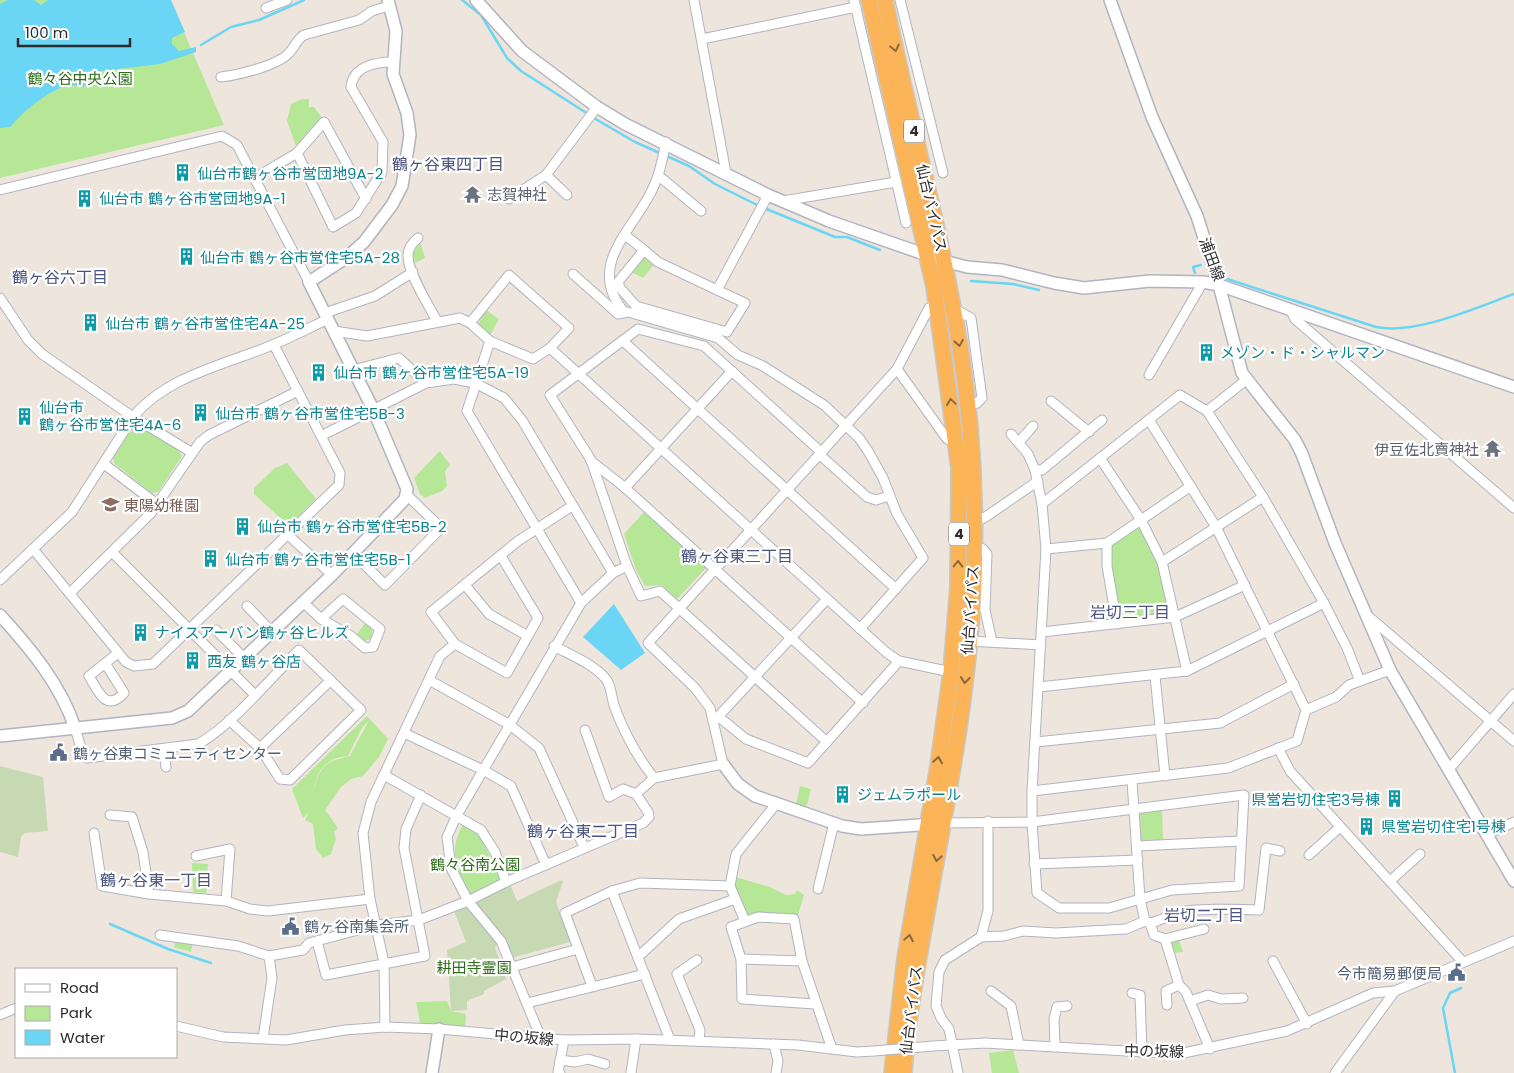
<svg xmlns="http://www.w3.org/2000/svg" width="1514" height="1073" font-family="Poppins,'Noto Sans JP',sans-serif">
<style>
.green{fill:#b5e797}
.cemetery{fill:#c7d9b3}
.water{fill:#6bd5f5}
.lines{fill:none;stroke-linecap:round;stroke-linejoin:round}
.stream{stroke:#6bd5f5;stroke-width:2.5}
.minor-casing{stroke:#b1b4c0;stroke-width:11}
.tertiary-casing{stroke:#b1b4c0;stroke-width:14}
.trunk-casing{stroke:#c8c8c8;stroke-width:18}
.minor{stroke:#fff;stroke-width:9}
.tertiary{stroke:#fff;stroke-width:11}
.trunk{stroke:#fcb458;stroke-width:15}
.minor-bridge-casing{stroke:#b1b4c0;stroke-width:11;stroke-linecap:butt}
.minor-bridge{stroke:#fff;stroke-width:9}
.oneway{stroke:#8a6940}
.labels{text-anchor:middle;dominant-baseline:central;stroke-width:4.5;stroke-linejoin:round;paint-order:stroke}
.shield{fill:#fff;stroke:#6b6b6b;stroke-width:1}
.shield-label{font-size:14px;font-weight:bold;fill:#2c2c2c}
.park-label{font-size:15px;fill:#2b6e16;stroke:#fff}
.culture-label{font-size:15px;fill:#0d838f;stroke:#fff;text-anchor:start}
.worship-label{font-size:15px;fill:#5b616d;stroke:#fff;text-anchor:start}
.street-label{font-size:15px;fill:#2c2c2c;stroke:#fff}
.education-label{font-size:15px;fill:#785e54;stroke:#fff;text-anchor:start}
.service-label{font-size:15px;fill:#4e5e75;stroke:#fff;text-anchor:start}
.neighbourhood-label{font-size:16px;fill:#49547f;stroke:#fff}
</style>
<rect width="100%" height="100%" fill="#eee6dd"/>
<g class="green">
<polygon points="0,0 170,0 224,125 0,178"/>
<polygon points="302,99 309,99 309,107 314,107 322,118 296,146 287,121 291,104"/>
<polygon points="420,241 425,258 415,263 412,251"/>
<polygon points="647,255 655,263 643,278 631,272 641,257"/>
<polygon points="486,310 499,319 489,337 477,326"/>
<polygon points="137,424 177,449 182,456 158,492 152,493 115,464 113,458 133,426"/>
<polygon points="440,451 450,465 445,471 447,486 442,491 425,498 420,494 414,478"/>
<polygon points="287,463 316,499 289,526 254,494 254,488 275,468"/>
<polygon points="644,512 706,568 677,599 662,585 645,586 636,570 624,534"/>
<polygon points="1140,526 1158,560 1170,609 1168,615 1119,620 1110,564 1110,546"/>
<polygon points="366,622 372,629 372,639 364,641 357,634"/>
<path d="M367,716L388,739L379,757L363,776L351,779L341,787L325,810L338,828L334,832L336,839L331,854L323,858L316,849L313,824L305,820C315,803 311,773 330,762C336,759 344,758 350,756L369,720L362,728L348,756C342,757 334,758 329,762C307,776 318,809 303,818L292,789Z"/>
<polygon points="800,786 811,789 807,805 803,806 796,804"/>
<polygon points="1162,810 1163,840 1141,840 1140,812"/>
<path d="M463,824L479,834L501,880L472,896C457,869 447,854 463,824Z"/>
<polygon points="192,863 208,864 206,893 193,892"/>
<polygon points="735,877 770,887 786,895 795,894 797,890 804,895 798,915 747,915 734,882"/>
<polygon points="1178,938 1183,952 1172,953 1167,940"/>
<polygon points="176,939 193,942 191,952 174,947"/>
<polygon points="447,1001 451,1011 466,1014 465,1029 421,1027 416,1002"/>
<polygon points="1013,1050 1019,1073 992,1073 989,1053"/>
</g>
<g class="cemetery">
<polygon points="0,766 43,777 48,831 25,833 21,837 18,857 0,852"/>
<polygon points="561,880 563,882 556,901 570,942 511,958 475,903 476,899 510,884 517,901"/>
<polygon points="461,905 467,906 498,944 495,947 506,979 484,991 484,994 467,1001 467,1010 451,1011 447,950 466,942 453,908"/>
</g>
<g class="water">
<path d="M8,0H34L41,5L48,0H171L185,32L172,38V44L179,51L196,47V52L160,64L101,71L83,87C79,86 72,84 68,85C46,92 24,111 10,127L0,128V4Z"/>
<polygon points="614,604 645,653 621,670 583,637"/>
</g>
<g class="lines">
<g class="stream">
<polyline points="462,0 481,15 507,58 521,71 588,114"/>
<polyline points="201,45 231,27 259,20 304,0"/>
<polyline points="592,117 635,142 689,166 715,184 759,206"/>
<polyline points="764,208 835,237 847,237 880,250"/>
<polyline points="1195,273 1193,267 1201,265"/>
<path d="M1224,278L1376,327C1416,335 1475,308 1514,294"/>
<polyline points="971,281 1013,284 1039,290"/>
<polyline points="110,924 168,949 211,963"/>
<polyline points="1455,1073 1443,1008 1450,993 1461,988"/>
</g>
<defs>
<g id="minor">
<polyline points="694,0 726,173"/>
<polyline points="854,0 906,223"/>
<polyline points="900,0 943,173"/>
<polyline points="266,8 287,0"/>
<polyline points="702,39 856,7"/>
<path d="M221,77C238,75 277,66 289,53C295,47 296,40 304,35L359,20L372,11L389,6"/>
<path d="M297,153L333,227L356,213L382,172L383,142L351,87C353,67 374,62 393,62"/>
<polyline points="546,175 567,195"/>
<polyline points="659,176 701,211"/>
<polyline points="255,178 297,153 324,122 366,199"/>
<polyline points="0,190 222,136 237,145 309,282"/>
<polyline points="509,199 546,175 597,107"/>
<polyline points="783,201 896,182"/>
<polyline points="625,235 644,250"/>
<path d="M418,238C412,243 408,248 408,255C407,271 429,306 437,321"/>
<polyline points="573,274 618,314 628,312 718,338 738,355 763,366 824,405 859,438 868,451 883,478 897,514 923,558 860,629"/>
<polyline points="717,290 745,303 727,332 636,306 620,288 618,282 644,250 658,262 717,290 768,195"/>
<polyline points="0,298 28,340 42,354 133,417 72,512 0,580"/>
<polyline points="953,308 971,318 982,398 977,403 967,405"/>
<polyline points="1290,309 1295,319 1514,508"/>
<path d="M624,312C587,267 629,234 650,194C659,178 662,161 666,142"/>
<polyline points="325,313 375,296 413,272"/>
<polyline points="334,331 367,336 460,318 470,323 490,341 533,359 550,348 569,328 509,275 470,323"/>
<polyline points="490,341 467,411 581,603"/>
<polyline points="623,341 896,589"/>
<polyline points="274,345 321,436"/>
<polyline points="550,348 887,653 899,661 951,672"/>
<polyline points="897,369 947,439 957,441"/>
<polyline points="353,370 399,358 426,383"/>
<polyline points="1149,375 1203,282"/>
<polyline points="1051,401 1089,432"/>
<polyline points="1207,411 1246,380"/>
<polyline points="1019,442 1033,426"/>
<path d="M191,452L133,417C165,378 219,366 265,348C286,340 307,329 328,319"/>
<polyline points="821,452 704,346 638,329 550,395 591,460 627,566 641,596 660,591 827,742"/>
<polyline points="819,454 867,497 876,500 889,496"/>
<polyline points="1100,458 1141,520 1162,562 1187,671"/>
<polyline points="591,461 623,486 863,703"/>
<polyline points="104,464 157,504"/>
<polyline points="1035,470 1042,470 1102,420"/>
<polyline points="625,488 732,371"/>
<polyline points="1042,504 1180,395 1207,411 1263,497 1324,603 1347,648 1360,681"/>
<polyline points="973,520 984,518 1038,481"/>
<polyline points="288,535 332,575"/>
<polyline points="1107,543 1107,566 1117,624"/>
<polyline points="974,545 983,549 987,554 985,610 992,642"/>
<polyline points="33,549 126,662 134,666 153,664 339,485 340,473 321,436 426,383 454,379 475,383 504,398 522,420 613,573"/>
<polyline points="1046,549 1107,543 1191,486"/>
<polyline points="112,552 254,694"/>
<polyline points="353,553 385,585 441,528 407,495"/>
<polyline points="501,556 538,618 507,673 455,644 431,612 518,541 572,506"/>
<polyline points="1162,562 1263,497"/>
<polyline points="465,585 489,614 528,636"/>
<polyline points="70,593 151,513 200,442 209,435 298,391"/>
<polyline points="303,602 321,619 351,636 365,648 373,647 380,629 343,599 321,619"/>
<polyline points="247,606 272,632"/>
<polyline points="1368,616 1514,741"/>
<polyline points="216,630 244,658"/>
<polyline points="1042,632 1175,617 1245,585"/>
<polyline points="969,641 1041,645"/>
<path d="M554,646C570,655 594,664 606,679C612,687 611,698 615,708C624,732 638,758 654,778"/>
<path d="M105,663L124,693C106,713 98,691 89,676L118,653"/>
<polyline points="1155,676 1165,776"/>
<polyline points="429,680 510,725 539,748 584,847"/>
<polyline points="1039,687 1187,671 1324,603"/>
<polyline points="1306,710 1336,697 1349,685 1390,670"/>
<polyline points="719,717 746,739 808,763 899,661"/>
<polyline points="715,720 827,599"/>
<path d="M75,728L83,754L87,758L198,744C231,726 271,678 299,650L361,710L290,780L280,779L260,748L229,720"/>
<polyline points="585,730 609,797 623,789 636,794"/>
<polyline points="404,733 483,770 511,786 546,865"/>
<polyline points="1036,742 1220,723 1294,684"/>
<polyline points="260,748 331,680"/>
<polyline points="1278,748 1290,771 1462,961"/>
<polyline points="164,750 166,767"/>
<polyline points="1449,769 1514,694"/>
<polyline points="384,775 481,830 495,852 506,882"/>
<polyline points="1132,781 1140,899 1145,921"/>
<polyline points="1032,791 1228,768 1297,741 1306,710 1216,527 1149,420"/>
<polyline points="110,815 132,817 143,852 149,894"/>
<polyline points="943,823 1032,822 1244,795 1239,886 1172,890 1109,908 1059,908 1037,893 1032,822 1032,791 1046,549 1042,504 1035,470 1028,454 1011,434"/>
<polyline points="94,833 102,886 149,894 226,901 250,909 268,911 370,899"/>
<polyline points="1488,834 1514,822"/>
<polyline points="1137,846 1241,841"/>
<polyline points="1309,855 1340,827"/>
<polyline points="196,856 230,849 226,901"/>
<polyline points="1034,864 1138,860"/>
<polyline points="1390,881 1420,854"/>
<polyline points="818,889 834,823"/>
<polyline points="612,891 670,1040"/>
<polyline points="745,921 730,886 736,854 776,804"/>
<path d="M1204,929L1165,939L1154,935L1150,923C1160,921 1167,916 1176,913C1191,908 1241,909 1259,910L1266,848L1280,851"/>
<polyline points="160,935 238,946 269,956 303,950 309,943 377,925 419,920 468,901 506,882 643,823 649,817 648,812 636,794 654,778 723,764 710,708 695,688 648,643 897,369 929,308 938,307"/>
<polyline points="981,937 1004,936 1023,931 1056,933 1126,929 1145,921 1150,923"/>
<polyline points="1165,939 1179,985 1186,992 1210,1049"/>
<polyline points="317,941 326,975 425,956 404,848 406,829 421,795"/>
<polyline points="638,957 679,919 735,899"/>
<polyline points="741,959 802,961"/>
<polyline points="697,960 677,974 700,1030 699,1041"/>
<polyline points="1273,961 1307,1024"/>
<polyline points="512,967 578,949"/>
<polyline points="592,986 565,913 612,891 640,883 730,886"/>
<polyline points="991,991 1011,1006 1019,1045"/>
<polyline points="1132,993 1140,995 1142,1052"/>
<polyline points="1190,1001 1208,995 1221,999 1243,998"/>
<polyline points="527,1003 645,974"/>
<polyline points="815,1004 742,999 741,959 731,927 758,917 794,919 802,961 832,1049"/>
<polyline points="1167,1005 1166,991 1179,985"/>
<polyline points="0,1015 16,1008"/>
<polyline points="176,1026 223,1037 286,1040 345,1030 385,1027 439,1029 564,1040 636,1039 798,1045 857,1052 874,1051"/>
<polyline points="385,1027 384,963 370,899 363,833 371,802 440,656 455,644"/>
<polyline points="263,1038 272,978 269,956"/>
<polyline points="541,1038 501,941 468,901 451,868 447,837 457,815 581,603 613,573 627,566"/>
<polyline points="774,1044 778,1061 776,1073"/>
<polyline points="933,1046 985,1043 1179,1054 1287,1031 1373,993 1395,991"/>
<polyline points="1055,1047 1054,1019 1057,1007 1067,1006"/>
<polyline points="560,1060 575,1062 588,1059 605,1064"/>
<polyline points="560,1073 558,1072 564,1040"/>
<polyline points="631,1073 636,1039"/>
<polyline points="958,1073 949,1029 941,1018 936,1006 939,972 945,960 981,937 988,911 988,821"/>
<polyline points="1335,1073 1395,991 1514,941"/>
</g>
<g id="tertiary">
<polyline points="476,0 522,51 597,107 625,124 768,195 829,221 944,261 967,267 1002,270 1054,283 1084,288 1150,281 1203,282 1219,285 1514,387"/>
<polyline points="1110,0 1152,117 1197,216 1219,285 1242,373 1295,440 1302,454 1335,543 1390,670 1514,881"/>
<path d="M0,615C30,648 61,685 75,728"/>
<polyline points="0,736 172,718 188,711 332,575 405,499 407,489 373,409 309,282 346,258 364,242 392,205 402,186 410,135 407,113 393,74 396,31 388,0"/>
<polyline points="723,764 738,784 755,796 842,826 861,829 934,824"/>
<polyline points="432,1073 439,1029"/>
</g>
<g id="trunk">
<polyline points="869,0 934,287 959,468 958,587 951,672 938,766 905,958 892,1073"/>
<path d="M885,0C908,116 941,230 960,347C972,420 976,496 974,570C971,675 951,781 932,884C921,947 908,1009 904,1073"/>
</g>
</defs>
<use href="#minor" class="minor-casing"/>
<use href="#tertiary" class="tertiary-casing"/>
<use href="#trunk" class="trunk-casing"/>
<use href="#minor" class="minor"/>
<use href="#tertiary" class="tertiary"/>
<use href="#trunk" class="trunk"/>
<defs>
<polyline id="minor-bridge" points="874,1051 933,1046"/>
</defs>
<use href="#minor-bridge" class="minor-bridge-casing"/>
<use href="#minor-bridge" class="minor-bridge"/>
</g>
<defs><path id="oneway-chevron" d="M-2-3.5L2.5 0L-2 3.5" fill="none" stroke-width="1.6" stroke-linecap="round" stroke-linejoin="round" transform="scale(1.25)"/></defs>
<g class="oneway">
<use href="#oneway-chevron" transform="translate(895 48) rotate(77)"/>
<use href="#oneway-chevron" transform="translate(959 343) rotate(80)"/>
<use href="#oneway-chevron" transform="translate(951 402) rotate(-98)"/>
<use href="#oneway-chevron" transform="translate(958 564) rotate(-89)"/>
<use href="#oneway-chevron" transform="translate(965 680) rotate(96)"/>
<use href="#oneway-chevron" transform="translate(938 760) rotate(-81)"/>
<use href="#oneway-chevron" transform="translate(937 858) rotate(100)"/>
<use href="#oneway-chevron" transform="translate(909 938) rotate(-80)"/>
</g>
<defs>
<symbol id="building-bare" viewBox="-9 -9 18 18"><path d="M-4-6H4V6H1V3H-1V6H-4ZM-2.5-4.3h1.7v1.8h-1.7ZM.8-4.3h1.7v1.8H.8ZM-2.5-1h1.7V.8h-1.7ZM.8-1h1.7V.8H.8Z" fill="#0f9aa8" stroke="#fff" stroke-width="2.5" paint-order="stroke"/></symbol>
<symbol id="temple-bare" viewBox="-9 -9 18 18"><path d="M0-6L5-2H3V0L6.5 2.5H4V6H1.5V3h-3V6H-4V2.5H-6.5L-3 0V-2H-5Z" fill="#6b7280" stroke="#fff" stroke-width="2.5" paint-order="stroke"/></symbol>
<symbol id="school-bare" viewBox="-9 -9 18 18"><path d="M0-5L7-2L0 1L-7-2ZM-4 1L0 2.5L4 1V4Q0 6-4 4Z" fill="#8d6e63" stroke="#fff" stroke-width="2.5" paint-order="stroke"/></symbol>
<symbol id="civic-bare" viewBox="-9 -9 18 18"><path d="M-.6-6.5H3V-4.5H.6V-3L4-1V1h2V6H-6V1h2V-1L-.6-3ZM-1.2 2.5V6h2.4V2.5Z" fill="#5c6f8a" stroke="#fff" stroke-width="2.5" paint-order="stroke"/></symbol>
</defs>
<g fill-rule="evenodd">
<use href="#building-bare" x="170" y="160" width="25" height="25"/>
<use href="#temple-bare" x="460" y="182" width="25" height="25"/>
<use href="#building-bare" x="72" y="186" width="25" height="25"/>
<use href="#building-bare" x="174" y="244" width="25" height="25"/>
<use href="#building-bare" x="78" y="310" width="25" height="25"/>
<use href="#building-bare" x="1194" y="340" width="25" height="25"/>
<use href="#building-bare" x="306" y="360" width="25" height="25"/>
<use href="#building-bare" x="188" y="400" width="25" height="25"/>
<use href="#building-bare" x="12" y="404" width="25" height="25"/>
<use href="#temple-bare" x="1480" y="436" width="25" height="25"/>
<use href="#school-bare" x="98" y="492" width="25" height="25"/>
<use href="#building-bare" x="230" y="514" width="25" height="25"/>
<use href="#building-bare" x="198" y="546" width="25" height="25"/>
<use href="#building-bare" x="128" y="620" width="25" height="25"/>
<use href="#building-bare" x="180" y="648" width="25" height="25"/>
<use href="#civic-bare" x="46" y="740" width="25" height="25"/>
<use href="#building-bare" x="830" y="782" width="25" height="25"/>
<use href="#building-bare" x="1382" y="786" width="25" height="25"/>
<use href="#building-bare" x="1354" y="814" width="25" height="25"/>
<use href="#civic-bare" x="278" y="914" width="25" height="25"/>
<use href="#civic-bare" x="1444" y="960" width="25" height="25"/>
</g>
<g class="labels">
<g class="shield">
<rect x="904" y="119.5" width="20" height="23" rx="4"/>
<rect x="949" y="522.5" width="20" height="23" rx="4"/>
</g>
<g class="shield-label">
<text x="914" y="131">4</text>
<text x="959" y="534">4</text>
</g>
<g class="park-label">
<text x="80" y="78">鶴々谷中央公園</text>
<text x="475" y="864">鶴々谷南公園</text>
<text x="474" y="967">耕田寺霊園</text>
</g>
<g class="culture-label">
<text x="197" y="173">仙台市鶴ヶ谷市営団地9A-2</text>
<text x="99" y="198">仙台市 鶴ヶ谷市営団地9A-1</text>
<text x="200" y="257">仙台市 鶴ヶ谷市営住宅5A-28</text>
<text x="105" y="323">仙台市 鶴ヶ谷市営住宅4A-25</text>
<text x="1220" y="352">メゾン・ド・シャルマン</text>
<text x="333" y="372">仙台市 鶴ヶ谷市営住宅5A-19</text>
<text x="39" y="407">仙台市<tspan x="39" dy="17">鶴ヶ谷市営住宅4A-6</tspan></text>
<text x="215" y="413">仙台市 鶴ヶ谷市営住宅5B-3</text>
<text x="257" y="526">仙台市 鶴ヶ谷市営住宅5B-2</text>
<text x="225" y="559">仙台市 鶴ヶ谷市営住宅5B-1</text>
<text x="155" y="632">ナイスアーバン鶴ヶ谷ヒルズ</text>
<text x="207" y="661">西友 鶴ヶ谷店</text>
<text x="857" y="794">ジェムラポール</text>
<text x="1380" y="799" text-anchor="end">県営岩切住宅3号棟</text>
<text x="1381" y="826">県営岩切住宅1号棟</text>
</g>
<g class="worship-label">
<text x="487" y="194">志賀神社</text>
<text x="1479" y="449" text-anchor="end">伊豆佐北賣神社</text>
</g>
<g class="street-label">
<text transform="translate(932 208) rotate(77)">仙台バイパス</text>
<text transform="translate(1212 259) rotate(70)">浦田線</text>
<text transform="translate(970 610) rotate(-86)">仙台バイパス</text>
<text transform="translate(911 1010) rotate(-83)">仙台バイパス</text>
<text transform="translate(524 1037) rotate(5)">中の坂線</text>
<text transform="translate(1154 1051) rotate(1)">中の坂線</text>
</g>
<g class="education-label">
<text x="124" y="505">東陽幼稚園</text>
</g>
<g class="service-label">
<text x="73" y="753">鶴ヶ谷東コミュニティセンター</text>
<text x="304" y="926">鶴ヶ谷南集会所</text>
<text x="1442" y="973" text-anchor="end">今市簡易郵便局</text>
</g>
<g class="neighbourhood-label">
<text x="448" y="164">鶴ヶ谷東四丁目</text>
<text x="60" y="277">鶴ヶ谷六丁目</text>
<text x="737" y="556">鶴ヶ谷東三丁目</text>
<text x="1130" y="612">岩切三丁目</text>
<text x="583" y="831">鶴ヶ谷東二丁目</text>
<text x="156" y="880">鶴ヶ谷東一丁目</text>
<text x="1204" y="915">岩切二丁目</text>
</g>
</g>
<rect x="15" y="968" width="162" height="90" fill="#ffffff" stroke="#ababab"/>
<rect x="25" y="984" width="25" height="8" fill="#ffffff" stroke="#ababab"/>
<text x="60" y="993" font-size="15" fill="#2c2c2c">Road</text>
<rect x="25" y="1006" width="25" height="15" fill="#b5e797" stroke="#ababab"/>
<text x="60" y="1018" font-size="15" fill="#2c2c2c">Park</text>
<rect x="25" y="1030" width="25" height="15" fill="#6bd5f5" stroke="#ababab"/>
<text x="60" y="1043" font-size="15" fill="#2c2c2c">Water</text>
<path d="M18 38v8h112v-8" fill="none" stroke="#2c2c2c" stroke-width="2.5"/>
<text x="25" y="38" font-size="15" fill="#2c2c2c" stroke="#ffffff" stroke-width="4" paint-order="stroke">100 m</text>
</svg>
